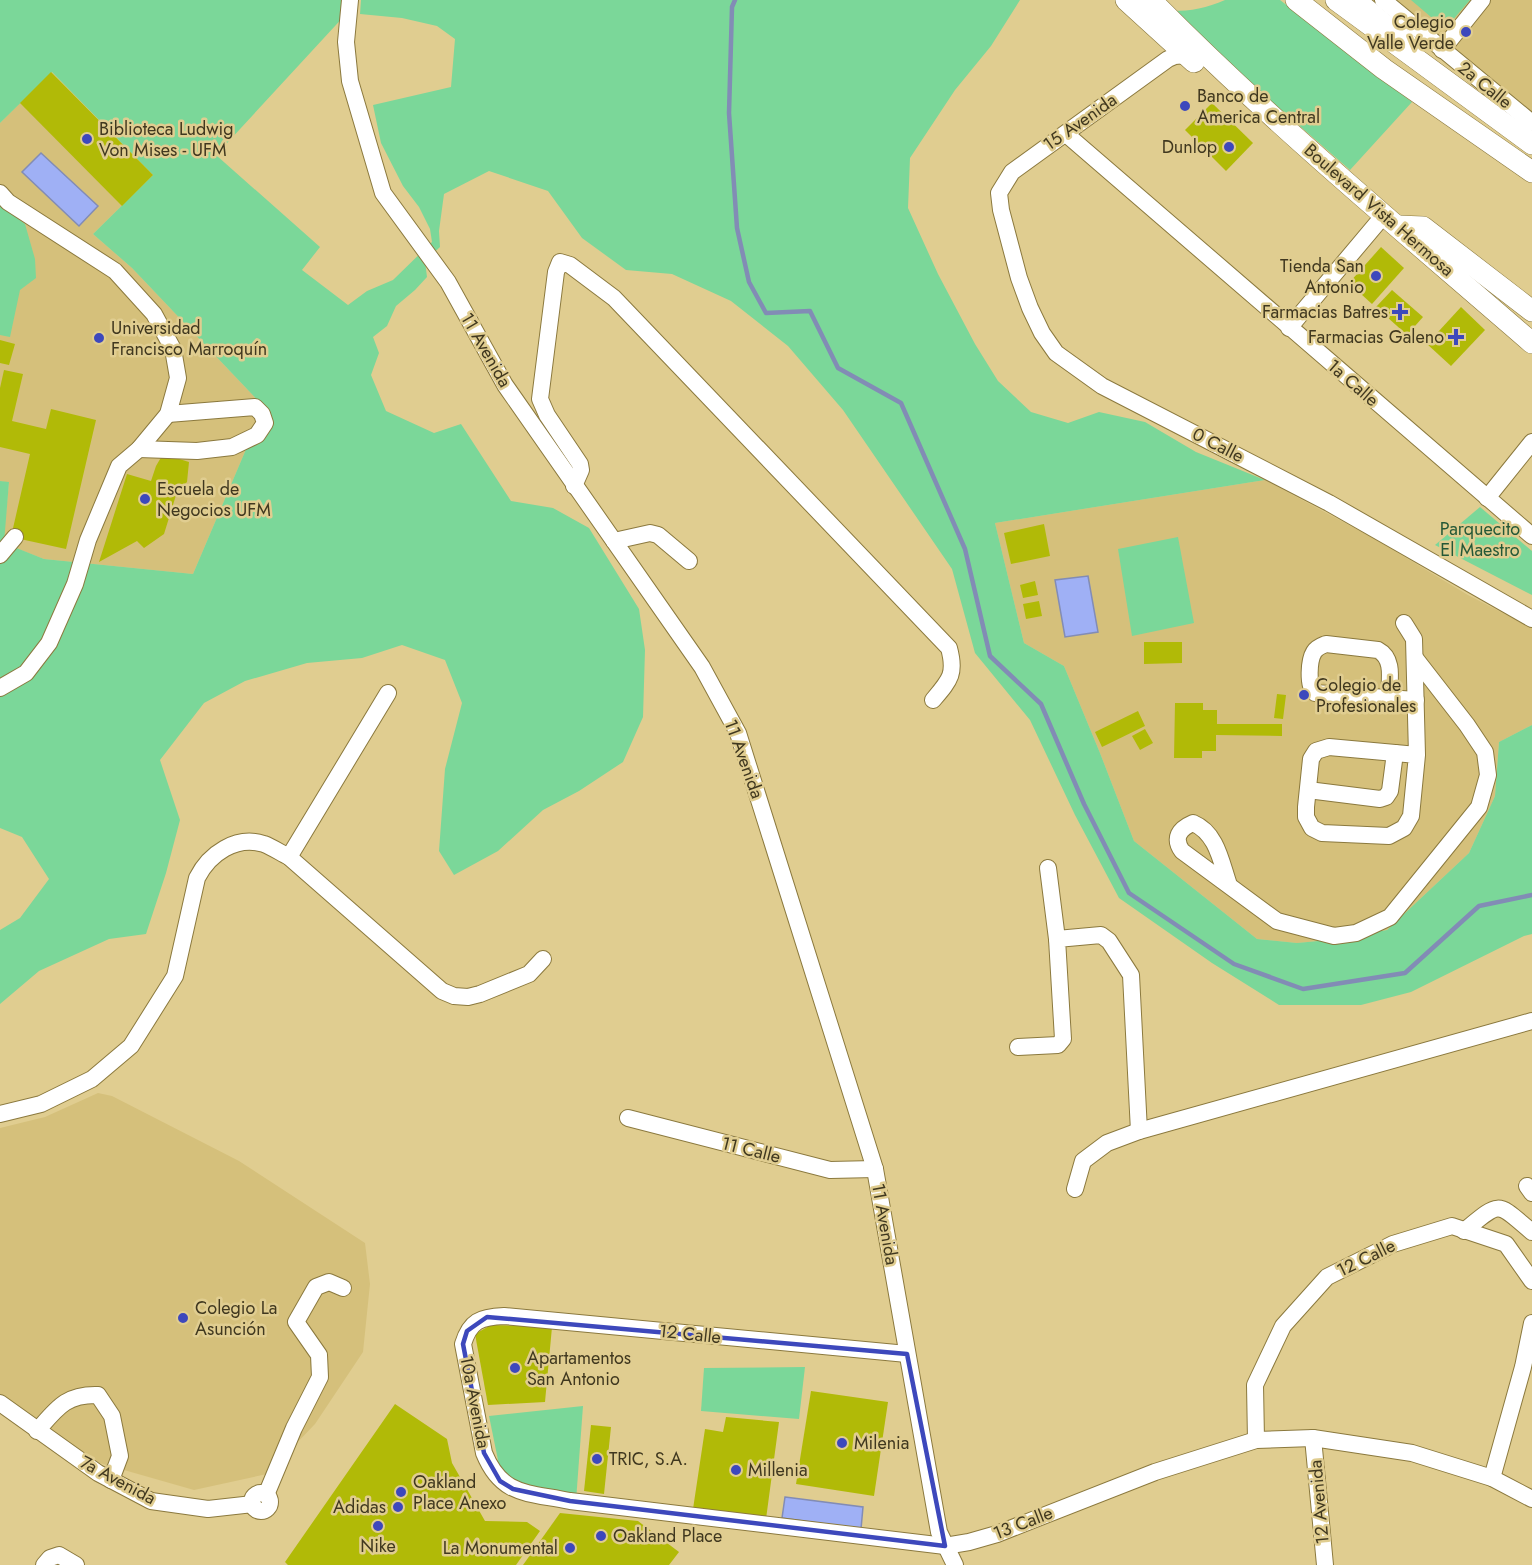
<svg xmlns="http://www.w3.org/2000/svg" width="1532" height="1565" font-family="Jost,sans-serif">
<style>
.built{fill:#d5c07b}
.green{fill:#7bd799}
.water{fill:#9fb0f5;stroke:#828cb5;stroke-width:1.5}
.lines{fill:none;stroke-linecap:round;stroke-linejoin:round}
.stream{stroke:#828cb5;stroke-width:4.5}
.building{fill:#b1ba07}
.minor-casing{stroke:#8b793e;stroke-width:18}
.major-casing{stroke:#8b793e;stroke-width:22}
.minor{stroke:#fff;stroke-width:16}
.major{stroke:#fff;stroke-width:21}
.marked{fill:none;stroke:#3d48bc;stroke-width:4.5;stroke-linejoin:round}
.poi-dot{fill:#3d48bc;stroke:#e0cd90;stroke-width:2}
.labels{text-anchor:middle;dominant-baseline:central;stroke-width:5;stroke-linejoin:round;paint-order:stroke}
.poi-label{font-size:18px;fill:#40381f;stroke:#e0cd90;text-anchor:start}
.street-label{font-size:18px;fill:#40381f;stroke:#e0cd90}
.park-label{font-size:18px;fill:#245837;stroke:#e0cd90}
</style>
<rect width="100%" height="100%" fill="#e0cd90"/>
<g class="built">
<polygon points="1397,0 1532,0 1532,115 1448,43"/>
<polygon points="51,72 153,175 93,234 132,268 264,407 193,574 44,559 3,543 9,483 0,481 0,123"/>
<polygon points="1265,480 1373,538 1468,595 1532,628 1532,725 1499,742 1495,796 1469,853 1387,930 1329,940 1297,943 1257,939 1134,841 1100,753 1064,666 1024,643 995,523"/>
<polygon points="98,1093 112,1096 239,1161 365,1243 370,1284 363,1352 315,1424 267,1474 194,1490 96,1462 0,1395 0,1128 45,1117"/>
</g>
<g class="green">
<polygon points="0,0 347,0 347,13 216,155 320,247 302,270 348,305 367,291 393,280 432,242 430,229 419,207 403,186 381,143 373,105 451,87 455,39 437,26 402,18 360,14 361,0 1020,0 991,46 955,90 910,158 908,208 938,274 975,344 998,381 1031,412 1068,423 1099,412 1145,422 1196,452 1265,480 995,523 1024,643 1064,666 1100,753 1134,841 1257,939 1297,943 1329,940 1387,930 1469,853 1495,796 1499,742 1532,725 1532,934 1524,936 1411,992 1361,1005 1279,1005 1212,963 1119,898 1075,815 1030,720 975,653 952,569 843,410 788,346 731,301 672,274 626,270 582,238 548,191 489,171 444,194 439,231 440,247 425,261 427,277 415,290 396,306 387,326 373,337 379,353 371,375 386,411 434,433 461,424 511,501 553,508 589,528 639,609 645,650 643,717 623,762 579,791 543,810 498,851 454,875 439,851 445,769 462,703 445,660 402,645 362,658 307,663 245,681 204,703 160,760 180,820 166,873 146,934 109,939 39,971 0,1004 0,930 20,918 49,879 22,837 0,828 0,481 9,482 4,543 44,559 193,574 264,407 132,268 93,234 153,175 52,72 0,123"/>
<path d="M1225,0H1280L1412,102L1350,170L1198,37L1172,11C1191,11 1207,8 1225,0Z"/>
<polygon points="1411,0 1470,0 1445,29"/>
<polygon points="0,204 25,224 35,259 36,278 20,290 10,337 0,335"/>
<polygon points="1480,507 1532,551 1532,595 1435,545"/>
<polygon points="1178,537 1194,623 1132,636 1118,549"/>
<polygon points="805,1367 799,1419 701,1411 704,1368"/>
<polygon points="583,1406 576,1501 515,1487 499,1465 489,1416"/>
</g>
<g class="water">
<polygon points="41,153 98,206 79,226 22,172"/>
<polygon points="1088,576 1098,632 1065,637 1055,580"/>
<polygon points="785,1497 863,1507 861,1529 782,1518"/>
</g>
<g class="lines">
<polyline class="stream" points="735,0 732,7 729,113 737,228 749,282 766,313 810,311 838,368 901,403 965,549 990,656 1041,704 1084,804 1129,893 1234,964 1303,989 1405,973 1479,906 1532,895"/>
</g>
<g class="building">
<polygon points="51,72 153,175 122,206 20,103"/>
<polygon points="1212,103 1253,143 1226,171 1185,130"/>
<polygon points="1381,247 1404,268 1372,304 1349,283"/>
<polygon points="1392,290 1423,317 1407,335 1376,307"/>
<polygon points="1461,307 1485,330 1451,366 1427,344"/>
<polygon points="0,340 15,344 9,365 0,363"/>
<polygon points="4,370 23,374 12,421 46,429 51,409 96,420 66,549 11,537 30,454 0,447 0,388"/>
<polygon points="163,454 189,462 187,482 177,492 164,534 144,548 137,541 99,562 127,474 151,481 156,466"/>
<polygon points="1044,524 1050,556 1011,564 1004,533"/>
<polygon points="1035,581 1038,595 1023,598 1020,585"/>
<polygon points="1039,601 1042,616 1026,619 1023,604"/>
<polygon points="1144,642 1182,642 1182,663 1144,664"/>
<polygon points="1277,694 1286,695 1283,719 1274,718"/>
<polygon points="1175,703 1203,703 1203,710 1217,710 1217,724 1282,724 1282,736 1216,735 1216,751 1202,751 1202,758 1174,758"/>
<polygon points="1138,711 1145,726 1102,747 1095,732"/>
<polygon points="1145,729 1153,743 1140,750 1132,736"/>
<polygon points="491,1325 552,1327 545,1402 488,1405 475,1334"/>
<polygon points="811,1391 888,1402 874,1496 796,1484"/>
<polygon points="395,1404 447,1439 452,1463 485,1521 527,1522 540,1531 516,1565 288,1565 285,1562"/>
<polygon points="726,1417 779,1422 766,1519 693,1509 705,1429 723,1432"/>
<polygon points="591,1425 611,1427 604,1494 584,1491"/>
<polygon points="560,1513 638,1521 679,1552 669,1565 523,1565"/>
</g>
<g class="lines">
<defs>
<g id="minor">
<polyline points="350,0 346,42 350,81 383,193 448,282 505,385 702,667 738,733 875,1169 939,1532 955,1565"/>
<polyline points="1359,0 1408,41"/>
<polyline points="1383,0 1532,123"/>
<polyline points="1442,50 1482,0"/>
<polyline points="1186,55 1175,56 1168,59 1012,172 999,193 1001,210 1019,278 1030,308 1042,333 1056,353 1102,386 1329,503 1532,619"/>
<polyline points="1066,134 1532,536"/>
<polyline points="0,193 8,202 115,271 154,314 173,349 178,378 168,414 139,449 119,466 88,540 75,584 49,643 26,673 0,688"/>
<polyline points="1289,328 1384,215"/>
<polyline points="139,449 197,451 232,447 257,435 265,423 262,414 255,407 168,414"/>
<path d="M574,486L581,470L580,464L547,415L540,399L556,272L560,262L570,265L614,298L949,648C956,674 950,680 933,700"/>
<polyline points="1487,498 1532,442"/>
<polyline points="614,541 650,533 658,535 689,561"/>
<polyline points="0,555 15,537"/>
<polyline points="1404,623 1414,639 1417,755 1411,816 1404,828 1389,836 1322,833 1312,828 1306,817 1306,807 1311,759 1316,751 1329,747 1417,755"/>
<path d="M1389,698C1389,681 1395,659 1378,650L1326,644C1321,646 1317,647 1314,652C1309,660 1307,686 1315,693L1416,700"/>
<polyline points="1308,790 1380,799 1386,797 1390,791 1395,753"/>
<polyline points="289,857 388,693"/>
<polyline points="1048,868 1057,939"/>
<path d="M1229,885C1221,862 1217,833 1193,823C1179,829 1173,838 1182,851L1277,921L1334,936L1356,933L1390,917L1479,807L1488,775L1485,752L1467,725L1415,658"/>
<polyline points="1018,1047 1058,1045 1063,1039 1057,939 1101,935 1109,941 1131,975 1139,1131"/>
<path d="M0,1114L41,1104L92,1079L131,1046L175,976L197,878C209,854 236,835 264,844C272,847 281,853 289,857L442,991L454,996L468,997L480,994L529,974L543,959"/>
<polyline points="628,1118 830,1170 875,1169"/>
<polyline points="1527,1186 1532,1193"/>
<polyline points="1075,1189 1083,1161 1107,1143 1139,1131 1532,1021"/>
<path d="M1464,1231C1502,1200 1496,1202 1532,1232"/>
<path d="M907,1354L504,1316C480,1317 470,1321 463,1344L484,1453C502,1497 528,1492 570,1501L945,1546L969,1542L997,1534L1155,1472L1256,1440L1313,1438L1412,1453L1492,1478L1532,1499"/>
<polyline points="0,1403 98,1473 151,1501 208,1509 253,1504"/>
<path d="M37,1431C57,1408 66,1394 98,1395L112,1416L120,1456L111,1480"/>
<polyline points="1313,1438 1325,1565"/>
<polyline points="1256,1440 1255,1385 1283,1326 1327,1277 1393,1244 1452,1226 1506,1244 1532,1281"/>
<polyline points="1492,1478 1523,1367 1532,1323"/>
<circle cx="261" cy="1502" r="9"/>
<polyline points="266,1495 294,1428 320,1377 319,1355 296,1322 316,1287 329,1282 343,1288"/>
<polyline points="44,1565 50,1558 59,1555 76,1565"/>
</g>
<g id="major">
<polyline points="1126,0 1194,62"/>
<path d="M1151,0C1271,122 1403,231 1532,343"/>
<polyline points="1296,0 1384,69 1532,172"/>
<polyline points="1336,0 1532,144"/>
<polyline points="1398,226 1423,227 1532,311"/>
</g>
</defs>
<use href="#minor" class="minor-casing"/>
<use href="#major" class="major-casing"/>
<use href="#minor" class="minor"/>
<use href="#major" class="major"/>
</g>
<path class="marked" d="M487,1317L907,1354L945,1546L570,1501L513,1489L500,1481L484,1453L463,1344L467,1331Z"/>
<g class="poi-dot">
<circle cx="1466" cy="32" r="6"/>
<circle cx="1185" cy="106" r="6"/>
<circle cx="87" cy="139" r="6"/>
<circle cx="1229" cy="147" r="6"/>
<circle cx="1376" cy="276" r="6"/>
<path d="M1397 303h6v6h6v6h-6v6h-6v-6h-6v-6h6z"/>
<path d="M1453 328h6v6h6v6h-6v6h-6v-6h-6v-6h6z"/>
<circle cx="99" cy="338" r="6"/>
<circle cx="145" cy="499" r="6"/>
<circle cx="1304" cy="695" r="6"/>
<circle cx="183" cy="1318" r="6"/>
<circle cx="515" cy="1368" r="6"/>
<circle cx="842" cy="1443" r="6"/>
<circle cx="597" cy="1459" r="6"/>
<circle cx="736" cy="1470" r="6"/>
<circle cx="401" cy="1492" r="6"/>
<circle cx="398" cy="1507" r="6"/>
<circle cx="378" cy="1526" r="6"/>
<circle cx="601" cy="1536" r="6"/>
<circle cx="570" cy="1548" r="6"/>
</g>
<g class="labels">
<g class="poi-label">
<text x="1454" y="22" text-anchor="end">Colegio<tspan x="1454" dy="21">Valle Verde</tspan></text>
<text x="1197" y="96">Banco de<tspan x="1197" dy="21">America Central</tspan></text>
<text x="99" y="129">Biblioteca Ludwig<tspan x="99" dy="21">Von Mises - UFM</tspan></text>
<text x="1217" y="147" text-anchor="end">Dunlop</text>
<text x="1364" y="266" text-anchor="end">Tienda San<tspan x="1364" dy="21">Antonio</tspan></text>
<text x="1388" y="312" text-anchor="end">Farmacias Batres</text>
<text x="111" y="328">Universidad<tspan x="111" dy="21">Francisco Marroquín</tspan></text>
<text x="1444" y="337" text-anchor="end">Farmacias Galeno</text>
<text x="157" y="489">Escuela de<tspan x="157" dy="21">Negocios UFM</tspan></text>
<text x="1316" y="685">Colegio de<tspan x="1316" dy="21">Profesionales</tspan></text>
<text x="195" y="1308">Colegio La<tspan x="195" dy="21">Asunción</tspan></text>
<text x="527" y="1358">Apartamentos<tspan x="527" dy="21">San Antonio</tspan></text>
<text x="854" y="1443">Milenia</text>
<text x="609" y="1459">TRIC, S.A.</text>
<text x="748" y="1470">Millenia</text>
<text x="413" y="1482">Oakland<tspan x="413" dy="21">Place Anexo</tspan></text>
<text x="386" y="1507" text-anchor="end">Adidas</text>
<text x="613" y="1536">Oakland Place</text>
<text x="378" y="1546" text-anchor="middle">Nike</text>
<text x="558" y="1548" text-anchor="end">La Monumental</text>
</g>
<g class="street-label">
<text transform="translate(1485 85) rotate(39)">2a Calle</text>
<text transform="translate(1080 122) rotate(-35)">15 Avenida</text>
<text transform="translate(1379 210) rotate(41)">Boulevard Vista Hermosa</text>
<text transform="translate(486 350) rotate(60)">11 Avenida</text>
<text transform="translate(1353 383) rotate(41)">1a Calle</text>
<text transform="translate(1218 445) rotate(27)">0 Calle</text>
<text transform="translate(744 759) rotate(70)">11 Avenida</text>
<text transform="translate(751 1150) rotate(14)">11 Calle</text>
<text transform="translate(885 1224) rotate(80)">11 Avenida</text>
<text transform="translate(1366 1258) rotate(-26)">12 Calle</text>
<text transform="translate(690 1334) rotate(6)">12 Calle</text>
<text transform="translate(475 1402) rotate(79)">10a Avenida</text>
<text transform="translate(118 1480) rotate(28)">7a Avenida</text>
<text transform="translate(1319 1502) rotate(-95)">12 Avenida</text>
<text transform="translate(1023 1523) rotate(-21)">13 Calle</text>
</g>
<g class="park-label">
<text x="1480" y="529">Parquecito<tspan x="1480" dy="21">El Maestro</tspan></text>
</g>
</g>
</svg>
